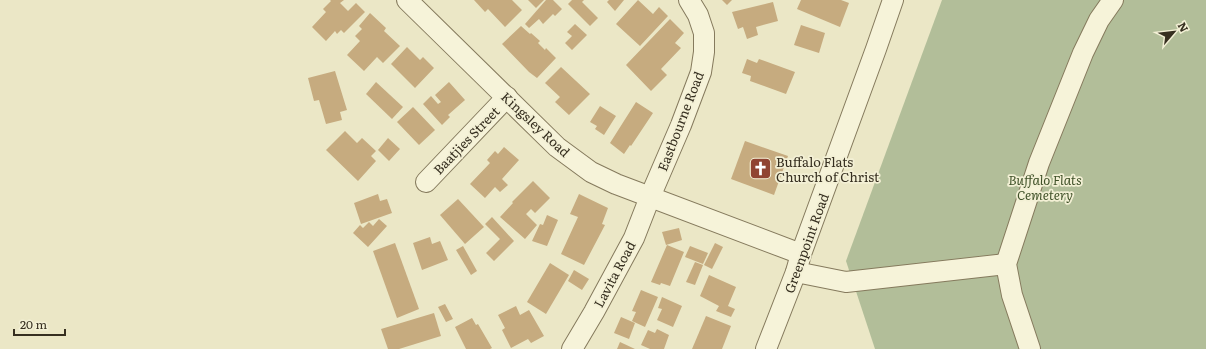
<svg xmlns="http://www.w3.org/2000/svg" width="1206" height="349" font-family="Literata,serif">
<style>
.cemetery{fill:#b2be99}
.building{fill:#c6ab7f}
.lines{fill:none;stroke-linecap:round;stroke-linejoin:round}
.minor-casing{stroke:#857a5d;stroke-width:22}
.minor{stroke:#f6f3d9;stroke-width:20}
.labels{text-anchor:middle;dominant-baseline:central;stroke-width:3.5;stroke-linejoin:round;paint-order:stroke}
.street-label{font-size:13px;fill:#362f20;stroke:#f3f0d5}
.poi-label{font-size:13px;fill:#362f20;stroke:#f3f0d5;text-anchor:start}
.park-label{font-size:13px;font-style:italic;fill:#3f5128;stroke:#f3f0d5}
</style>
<rect width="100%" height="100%" fill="#ebe7c6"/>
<polygon class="cemetery" points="942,0 1206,0 1206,349 875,349 846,261"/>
<g class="building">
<polygon points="330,0 344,0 340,3 348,11 356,3 365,12 344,33 341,30 337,34 335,31 326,41 312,27 326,12 323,9 331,1"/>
<polygon points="474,0 512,0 522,10 505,27 488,9 485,12"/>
<polygon points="528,0 544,0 536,8"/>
<polygon points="546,0 553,0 562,9 555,16 553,14 543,24 539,19 529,28 525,24"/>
<polygon points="572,0 584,0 582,2 598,18 590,26 568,4"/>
<polygon points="609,0 624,0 615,11 607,2"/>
<polygon points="638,0 653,14 659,7 668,16 640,46 616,24"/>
<polygon points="722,0 732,0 727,5"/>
<polygon points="801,0 841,0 849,3 840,27 797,9"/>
<polygon points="773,2 778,21 756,27 758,35 747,39 743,27 738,29 732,12"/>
<polygon points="370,13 386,28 384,31 400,46 383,63 377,57 364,71 347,55 360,41 355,36 362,29 359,26"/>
<polygon points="670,19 684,33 675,43 681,48 661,69 667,75 651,91 626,65"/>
<polygon points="575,24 587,35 572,50 565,43 572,36 567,32"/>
<polygon points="801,25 825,33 819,53 794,45"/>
<polygon points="521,26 530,34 531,33 540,41 538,43 545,50 546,48 556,58 537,78 529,72 502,44"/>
<polygon points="407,47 420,60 423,57 434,68 415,88 391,64"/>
<polygon points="747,59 757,63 759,59 795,72 786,94 750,81 751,76 742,73"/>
<polygon points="561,67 590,94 569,115 555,102 560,97 545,83"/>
<polygon points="335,71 347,110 340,112 342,120 326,124 319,100 314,101 308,78"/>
<polygon points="376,82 403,107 392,119 366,94"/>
<polygon points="449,82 465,100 448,115 450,117 442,125 423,104 431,96 438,104 441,102 435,95"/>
<polygon points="636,102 653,113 631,146 630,145 624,154 610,143"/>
<polygon points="600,106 616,116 604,135 595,129 597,126 590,122"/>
<polygon points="413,107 435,130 419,145 397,122"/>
<polygon points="345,131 357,143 362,138 376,151 371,156 376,161 358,181 326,150"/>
<polygon points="388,138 400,149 389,161 378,150"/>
<polygon points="745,141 788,156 774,195 731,179"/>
<polygon points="504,147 519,160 502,179 508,185 500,192 495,187 485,198 470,184 490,163 487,160 495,151 498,154"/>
<polygon points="533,181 550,198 535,213 531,209 526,214 537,225 525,239 500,217 513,203 512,202"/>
<polygon points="378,194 380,201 387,199 392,213 361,224 354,203"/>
<polygon points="579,194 608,208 602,224 605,225 584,265 561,254 578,217 570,214"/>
<polygon points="458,199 484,227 465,244 440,215"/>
<polygon points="547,215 558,220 547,246 532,241 540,224 543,225"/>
<polygon points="492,217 514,241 494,261 486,253 500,239 485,224"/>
<polygon points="379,219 387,226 368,247 353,233 360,225 363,228 369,222 373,226"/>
<polygon points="679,228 682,240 666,245 662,232"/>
<polygon points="430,237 432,244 440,241 448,260 422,270 413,243"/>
<polygon points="395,243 419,309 397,318 373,251"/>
<polygon points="715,243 723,247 712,269 704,265"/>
<polygon points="667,245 684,252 670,286 661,283 660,285 651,282"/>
<polygon points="463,246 477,271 471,275 456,250"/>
<polygon points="690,246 708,253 703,264 685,257"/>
<polygon points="695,262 703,265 695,285 686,282"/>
<polygon points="550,263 569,275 546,314 527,302"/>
<polygon points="574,270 589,279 582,290 568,281"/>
<polygon points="709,275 736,287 728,306 735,309 731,317 716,311 719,306 700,296"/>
<polygon points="641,290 658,297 645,327 632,321 636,312 632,311"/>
<polygon points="662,297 682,306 673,327 657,320 662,309 658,308"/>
<polygon points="445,304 453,319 446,322 438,307"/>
<polygon points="516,306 520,315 529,310 544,336 531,343 528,339 511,348 502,330 505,328 498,315"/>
<polygon points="434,313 441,336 399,349 388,349 381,329"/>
<polygon points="706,316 731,326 722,349 692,349"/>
<polygon points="621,317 635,323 629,339 614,333"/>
<polygon points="472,318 476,325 478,324 492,348 490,349 466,349 455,327"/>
<polygon points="657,329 669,335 664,349 650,349 641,345 648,330 655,333"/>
<polygon points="620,342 635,349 617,349"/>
</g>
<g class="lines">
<defs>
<g id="minor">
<polyline points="407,0 557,147 591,172 616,184 801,254"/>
<polyline points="426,182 507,97"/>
<polyline points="796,272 846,282 1006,264"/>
<polyline points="572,349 594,312 634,238 650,197 681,125 701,72 704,52 704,33 698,15 689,0"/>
<polyline points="766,349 796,272 801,254 876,49 893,0"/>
<polyline points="1030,349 1012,295 1006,264 1039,163 1083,53 1099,20 1113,0"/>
</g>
</defs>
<use href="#minor" class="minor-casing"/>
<use href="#minor" class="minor"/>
</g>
<defs>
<symbol id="church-square" viewBox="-11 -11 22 22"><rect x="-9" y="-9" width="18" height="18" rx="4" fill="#904432" stroke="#f3f0d5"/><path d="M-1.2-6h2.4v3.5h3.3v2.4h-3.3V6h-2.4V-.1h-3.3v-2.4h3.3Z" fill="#fff"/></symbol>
</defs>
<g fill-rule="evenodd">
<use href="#church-square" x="748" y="156" width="25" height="25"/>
</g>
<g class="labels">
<g class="street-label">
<text transform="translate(680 121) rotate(-69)">Eastbourne Road</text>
<text transform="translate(536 124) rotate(43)">Kingsley Road</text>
<text transform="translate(466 140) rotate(-46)">Baatjies Street</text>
<text transform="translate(806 243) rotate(-70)">Greenpoint Road</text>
<text transform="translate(614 274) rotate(-62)">Lavita Road</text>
</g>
<g class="poi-label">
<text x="776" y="161">Buffalo Flats<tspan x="776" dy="15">Church of Christ</tspan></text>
</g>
<g class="park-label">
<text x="1045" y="179">Buffalo Flats<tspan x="1045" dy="15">Cemetery</tspan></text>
</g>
</g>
<g transform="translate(1174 32) rotate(62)" stroke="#f3f0d5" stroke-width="3" paint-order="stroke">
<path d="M0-3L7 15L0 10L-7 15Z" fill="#362f20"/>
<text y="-6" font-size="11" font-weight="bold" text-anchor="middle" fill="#362f20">N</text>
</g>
<path d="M14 329v6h51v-6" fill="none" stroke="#362f20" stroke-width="2"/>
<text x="20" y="329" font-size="12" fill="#362f20" stroke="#f3f0d5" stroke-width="3" paint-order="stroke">20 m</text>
</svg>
